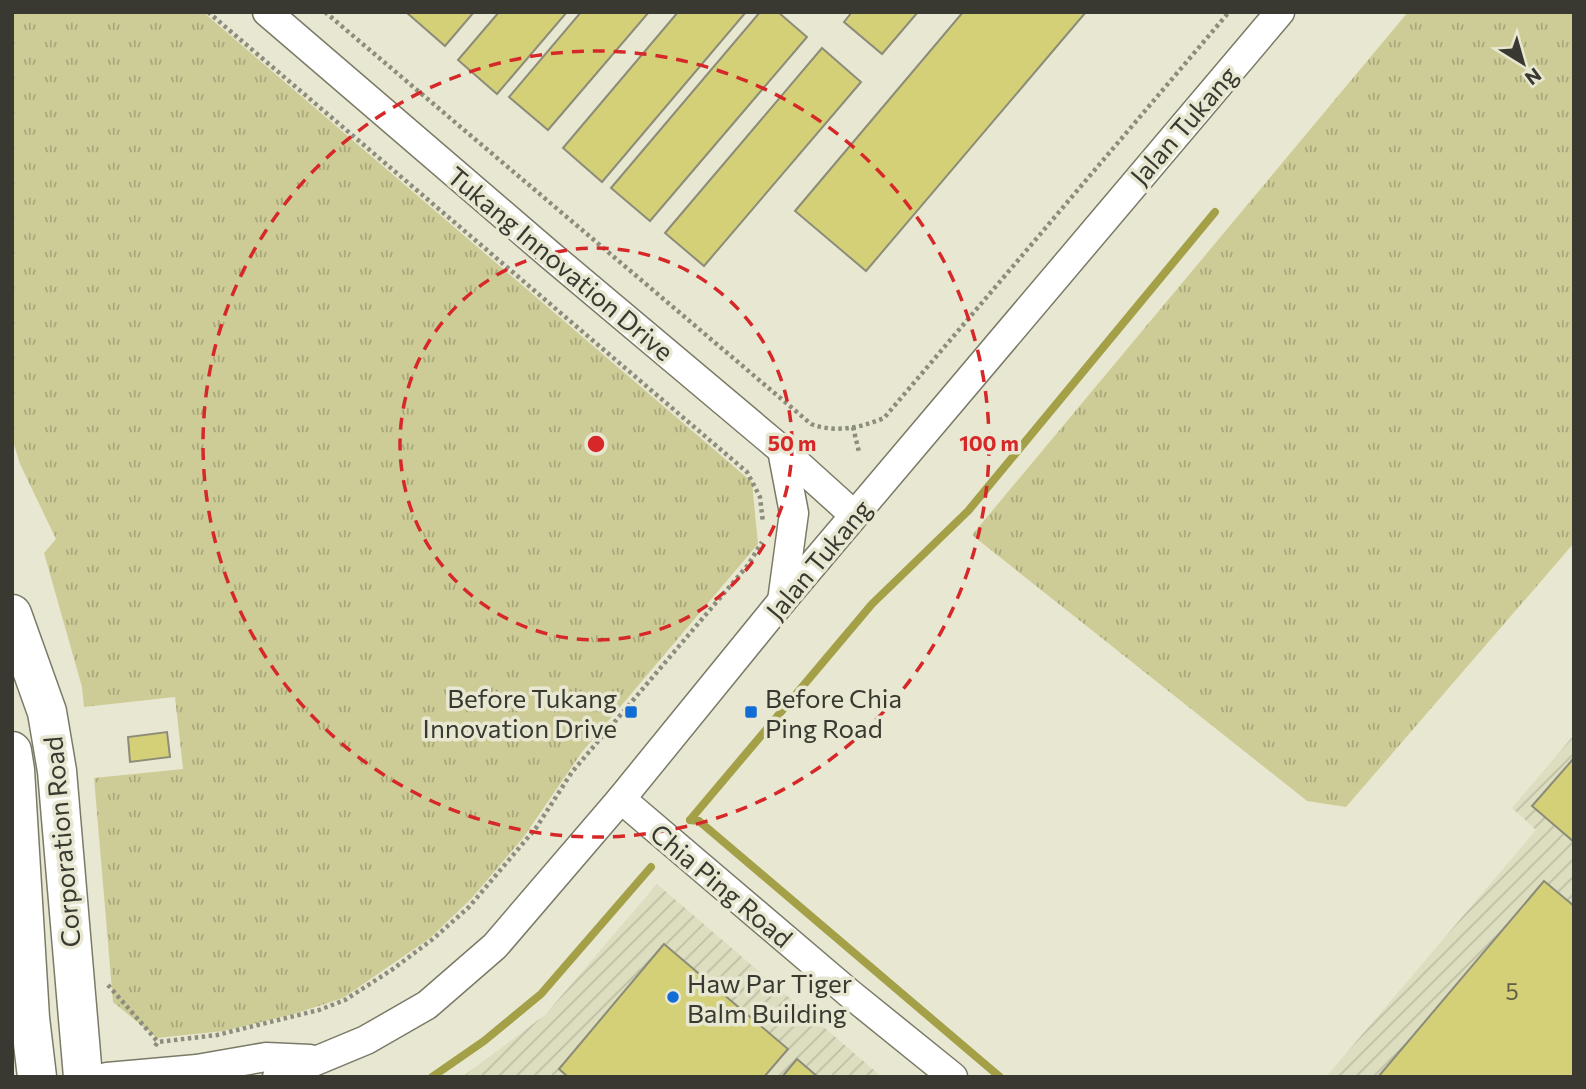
<svg xmlns="http://www.w3.org/2000/svg" width="1586" height="1089" font-family="Commissioner,sans-serif">
<style>
.industrial{fill:url(#industrial-furrows)}
.grass{fill:url(#grass-tufts)}
.lines{fill:none;stroke-linecap:round;stroke-linejoin:round}
.stream{stroke:#a4a048;stroke-width:8}
.building{fill:#d4d078;stroke:#8c8c78;stroke-width:2}
.street-casing{stroke:#7a7a67;stroke-width:31}
.secondary-casing{stroke:#7a7a67;stroke-width:41}
.path{stroke:#8d8d7e;stroke-width:4.5;stroke-dasharray:3.5 3.5;stroke-linecap:butt}
.street{stroke:#fff;stroke-width:28}
.secondary{stroke:#fff;stroke-width:38}
.ring{fill:none;stroke:#d62828;stroke-width:3.5;stroke-dasharray:12 9}
.poi-dot{fill:#116cd5;stroke:#e8e8d2;stroke-width:2.5}
.labels{text-anchor:middle;dominant-baseline:central;stroke-width:7;stroke-linejoin:round;paint-order:stroke}
.number-label{font-size:23px;fill:#605f43}
.street-label{font-size:26px;fill:#393931;stroke:#e8e8d2}
.poi-label{font-size:26px;fill:#393931;stroke:#e8e8d2;text-anchor:start}
.centre{fill:#d62828;stroke:#e8e8d2;stroke-width:3.5}
.ring-label{font-size:21px;text-anchor:middle;font-weight:bold;fill:#d62828;stroke:#e8e8d2;stroke-width:7;stroke-linejoin:round;paint-order:stroke}
</style>
<defs>
<pattern id="industrial-furrows" width="10" height="10" patternUnits="userSpaceOnUse" patternTransform="scale(1.75)"><rect width="10" height="10" fill="#ddddc0"/><path d="M-1 1l2-2M0 10L10 0M9 11l2-2" fill="none" stroke="#bebea5"/></pattern>
<pattern id="grass-tufts" width="24" height="20" patternUnits="userSpaceOnUse" patternTransform="scale(1.75)"><rect width="24" height="20" fill="#cecc96"/><path d="M3 7l-1-3M5 7V3M7 7l1-3M15 17l-1-3M17 17v-4M19 17l1-3" fill="none" stroke="#a8a77b"/></pattern>
</defs>
<rect width="100%" height="100%" fill="#e8e8d2"/>
<g class="industrial">
<polygon points="1574,735 1574,1077 1326,1077 1536,830 1512,808"/>
<polygon points="657,884 882,1077 462,1077 545,1015"/>
</g>
<g class="grass">
<polygon points="12,12 203,12 752,482 758,544 582,752 523,838 471,899 430,938 343,998 294,1014 224,1031 157,1038 113,1002 94,778 183,769 175,697 84,707 82,687 44,553 56,539 20,464 12,438"/>
<polygon points="1408,12 1574,12 1574,543 1346,807 1307,801 972,535"/>
</g>
<g class="lines">
<g class="stream">
<polyline points="690,820 872,604 968,511 1215,212"/>
<polyline points="690,820 699,821 1000,1077"/>
<polyline points="432,1077 484,1041 541,994 651,867"/>
</g>
</g>
<g class="building">
<polygon points="406,12 474,12 445,46"/>
<polygon points="499,12 567,12 497,94 458,60"/>
<polygon points="581,12 649,12 548,130 509,97"/>
<polygon points="678,12 746,12 602,182 563,148"/>
<polygon points="760,12 778,12 807,37 650,221 611,188"/>
<polygon points="852,12 918,12 882,54 844,22"/>
<polygon points="963,12 1086,12 866,271 795,211"/>
<polygon points="822,48 861,82 704,266 665,233"/>
<polygon points="167,732 170,757 130,762 128,737"/>
<polygon points="1574,758 1574,842 1532,806"/>
<polygon points="1544,881 1574,906 1574,1077 1378,1077"/>
<polygon points="664,944 788,1049 764,1077 568,1077 559,1069"/>
<polygon points="797,1059 818,1077 782,1077"/>
</g>
<g class="lines">
<defs>
<g id="street">
<polyline points="267,12 550,255 782,450 854,515"/>
<polyline points="782,601 794,513 782,450"/>
<polyline points="621,799 849,993 953,1077"/>
<polyline points="107,1077 197,1069 266,1057 310,1059"/>
<polyline points="277,1077 366,1040 427,1005 495,946 621,799 782,601 1280,12"/>
</g>
<g id="secondary">
<polyline points="12,614 47,712 57,771 83,1077"/>
<polyline points="12,751 15,770 30,1018 37,1077"/>
</g>
</defs>
<use href="#street" class="street-casing"/>
<use href="#secondary" class="secondary-casing"/>
<g class="path">
<polyline points="208,12 747,472 760,497 763,523"/>
<path d="M325,12L811,424C835,433 860,428 884,418L1229,12"/>
<polyline points="853,427 859,452"/>
<polyline points="108,985 158,1042"/>
<polyline points="155,1046 158,1042 217,1035 319,1010 345,1000 393,969 433,939 469,907 536,828 572,772 748,565 762,542"/>
</g>
<use href="#street" class="street"/>
<use href="#secondary" class="secondary"/>
</g>
<g class="ring">
<circle cx="596" cy="444" r="196"/>
<circle cx="596" cy="444" r="393"/>
</g>
<g class="poi-dot">
<rect x="624" y="705" width="14" height="14" rx="3.5"/>
<rect x="744" y="705" width="14" height="14" rx="3.5"/>
<circle cx="673" cy="997" r="7"/>
</g>
<g class="labels">
<g class="number-label">
<text x="1512" y="991">5</text>
</g>
<g class="street-label">
<text transform="translate(1183 125) rotate(-49)">Jalan Tukang</text>
<text transform="translate(561 263) rotate(40)">Tukang Innovation Drive</text>
<text transform="translate(818 559) rotate(-50)">Jalan Tukang</text>
<text transform="translate(61 842) rotate(-95)">Corporation Road</text>
<text transform="translate(722 885) rotate(40)">Chia Ping Road</text>
</g>
<g class="poi-label">
<text x="617" y="697" text-anchor="end">Before Tukang<tspan x="617" dy="30">Innovation Drive</tspan></text>
<text x="765" y="697">Before Chia<tspan x="765" dy="30">Ping Road</tspan></text>
<text x="687" y="982">Haw Par Tiger<tspan x="687" dy="30">Balm Building</tspan></text>
</g>
</g>
<circle cx="596" cy="444" r="10" class="centre"/>
<g class="ring-label">
<text x="792" y="451">50 m</text>
<text x="989" y="451">100 m</text>
</g>
<rect width="1586" height="1089" fill="none" stroke="#393931" stroke-width="28"/>
<g transform="translate(1523 63) rotate(143)" stroke="#e8e8d2" stroke-width="5" paint-order="stroke">
<path d="M0-5L12 26L0 18L-12 26Z" fill="#393931"/>
<text y="-10" font-size="19" font-weight="bold" text-anchor="middle" fill="#393931">N</text>
</g>
</svg>
